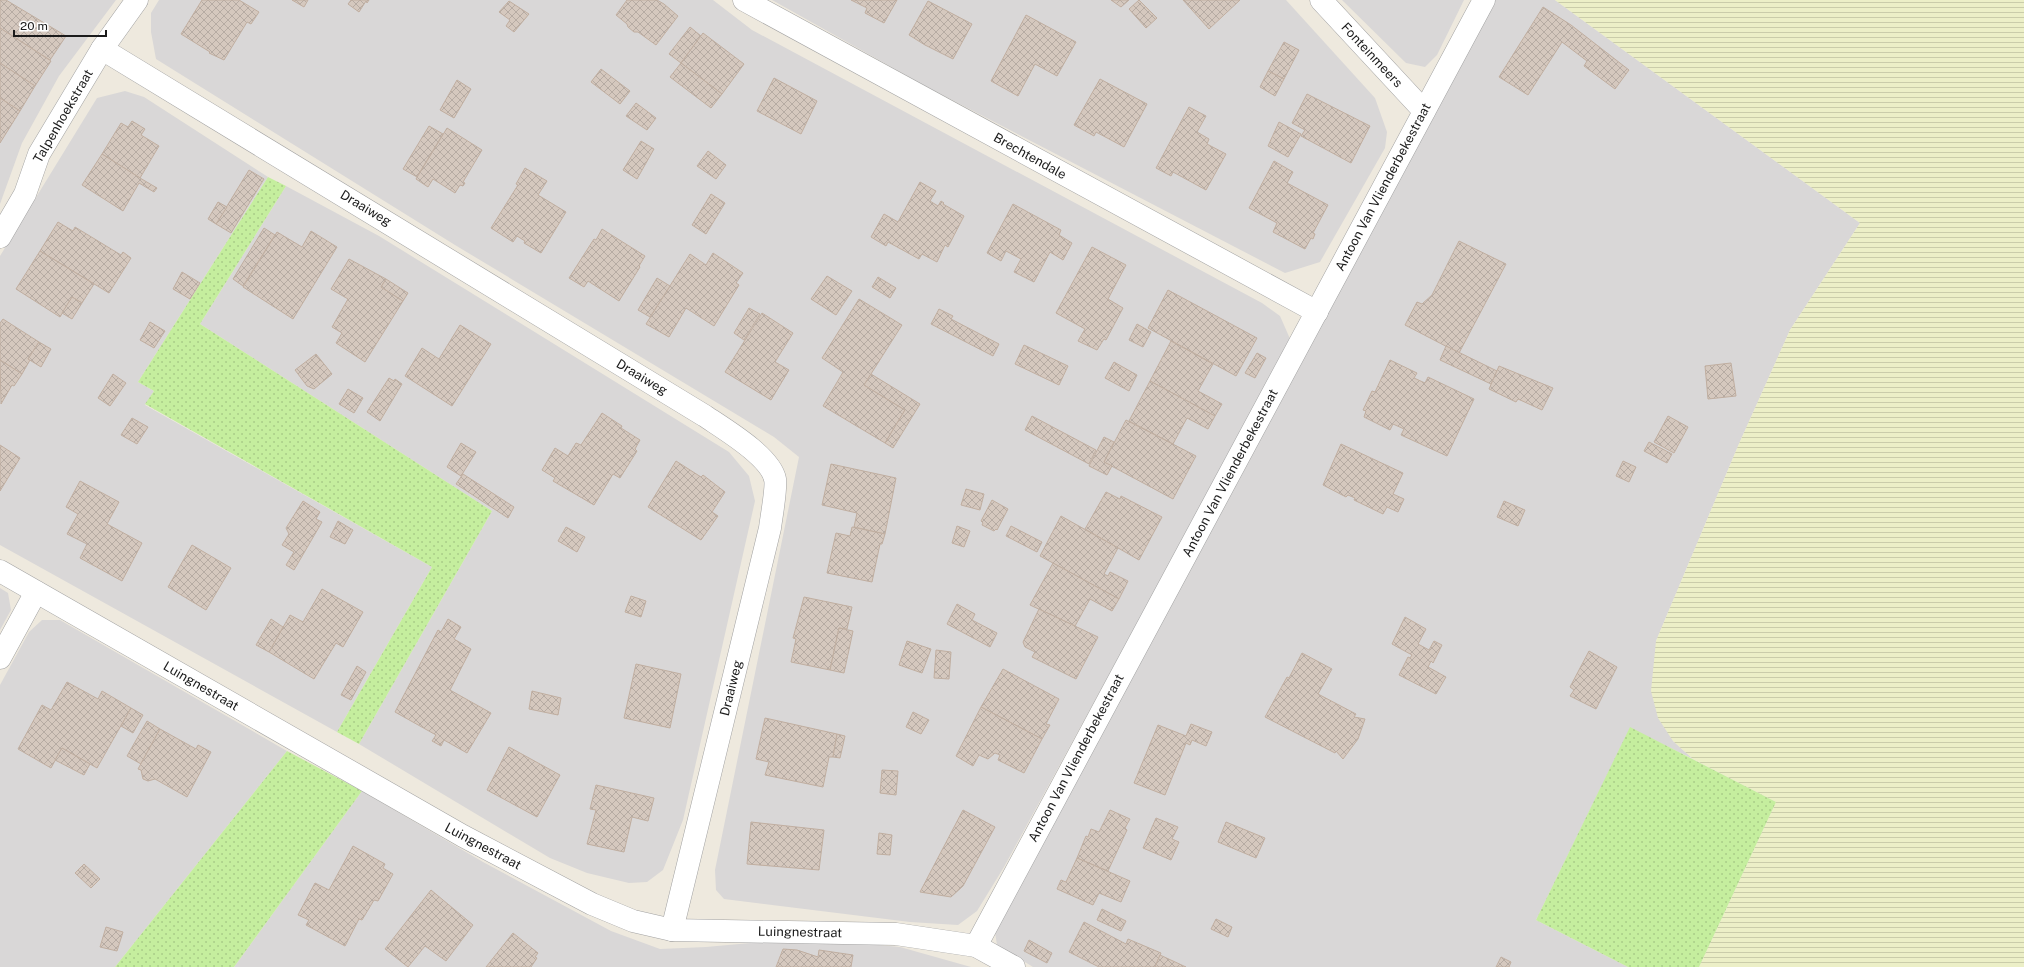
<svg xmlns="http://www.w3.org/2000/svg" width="2024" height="967" font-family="'Public Sans',sans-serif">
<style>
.residential{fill:#d9d7d7}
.farmland{fill:url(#farmland-rules)}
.grass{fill:url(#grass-dots)}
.building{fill:url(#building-cross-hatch);stroke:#c0aea0}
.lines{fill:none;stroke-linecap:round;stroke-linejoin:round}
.minor-casing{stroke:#a2a2a2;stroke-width:23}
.minor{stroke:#fff;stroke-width:22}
.labels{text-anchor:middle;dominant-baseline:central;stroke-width:3;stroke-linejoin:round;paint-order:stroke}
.street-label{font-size:13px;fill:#1b1b1b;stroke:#fff}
</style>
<defs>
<pattern id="farmland-rules" width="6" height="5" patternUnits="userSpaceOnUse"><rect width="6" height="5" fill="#ecefc7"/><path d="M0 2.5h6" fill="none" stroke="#caccaa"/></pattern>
<pattern id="grass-dots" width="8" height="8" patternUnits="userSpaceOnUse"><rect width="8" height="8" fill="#c5ee9e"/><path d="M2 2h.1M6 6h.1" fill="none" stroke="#a9cc88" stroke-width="1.8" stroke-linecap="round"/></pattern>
<pattern id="building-cross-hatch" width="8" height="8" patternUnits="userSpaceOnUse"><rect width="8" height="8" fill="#d5c8be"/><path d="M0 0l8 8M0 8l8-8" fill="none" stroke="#b6aba3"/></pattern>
</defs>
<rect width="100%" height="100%" fill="#eee9de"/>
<g class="residential">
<polygon points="0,0 116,0 59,76 22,143 0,204"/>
<polygon points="159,0 713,0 752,30 1262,303 1280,316 1291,341 1004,867 977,911 958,925 910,922 724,899 716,890 715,870 799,457 774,437 455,245 156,59 151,32 151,13"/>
<polygon points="772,0 1286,0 1375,98 1387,132 1385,148 1320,262 1285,273 927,87"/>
<polygon points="1342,0 1464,0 1437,55 1425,67 1406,63"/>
<polygon points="1494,0 1555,0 1860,223 1790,330 1738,446 1656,641 1673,741 1693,759 1630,728 1536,920 1628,967 1033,967 997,945 995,932"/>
<polygon points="125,91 144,97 268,177 138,382 154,391 145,405 432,567 337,732 0,545 0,256 97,98"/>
<polygon points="286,186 379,236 729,452 749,476 755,501 683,820 663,870 647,882 629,883 587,873 550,858 359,744 492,511 200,324"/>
<polygon points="0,588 8,593 11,610 0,630"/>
<polygon points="42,620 60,620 287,751 115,967 0,967 0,685 29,632"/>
<polygon points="362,791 483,862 611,931 660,949 706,947 804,938 900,947 971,967 234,967"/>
</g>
<polygon class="farmland" points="1555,0 2024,0 2024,967 1699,967 1776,802 1693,759 1673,741 1658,718 1651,691 1656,641 1738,446 1790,330 1860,223"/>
<g class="grass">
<polygon points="268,177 286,186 200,324 492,511 359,744 337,732 432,567 145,404 154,391 138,382"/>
<polygon points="1630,727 1776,802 1699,967 1628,967 1536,920"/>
<polygon points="287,751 362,791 234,967 115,967"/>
</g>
<g class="building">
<polygon points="0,0 6,0 66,36 50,60 0,28"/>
<polygon points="202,0 239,0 259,12 251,24 247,22 224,60 209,53 210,52 181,34"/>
<polygon points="292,0 308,0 304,7"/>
<polygon points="351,0 369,0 367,3 366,1 359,12 348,4"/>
<polygon points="627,0 657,0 664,4 678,16 656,45 638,32 634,32 628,27 627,24 616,15"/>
<polygon points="851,0 897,0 884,23 865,13 867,8"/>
<polygon points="1111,0 1129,0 1121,7"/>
<polygon points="1139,0 1157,18 1146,28 1129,9"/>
<polygon points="1183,0 1240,0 1209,29"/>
<polygon points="509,1 529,14 514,32 506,26 510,20 499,12"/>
<polygon points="928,1 972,24 953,59 925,45 909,35"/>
<polygon points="1543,7 1571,25 1629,70 1615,89 1584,66 1587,61 1562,42 1528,95 1499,77"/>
<polygon points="1026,15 1076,42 1057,76 1035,64 1018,96 991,81"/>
<polygon points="690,27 701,36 681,63 669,54"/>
<polygon points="0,28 51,61 35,86 0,63"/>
<polygon points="703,33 744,64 722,94 681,63"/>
<polygon points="1284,42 1299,50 1284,79 1268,71"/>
<polygon points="0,63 35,86 20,111 0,98"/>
<polygon points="681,63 722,94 711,108 670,77"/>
<polygon points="601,69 630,91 620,104 591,82"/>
<polygon points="1268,71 1284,79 1275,96 1260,87"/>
<polygon points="774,78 817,101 801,134 757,111"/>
<polygon points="1100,79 1147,104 1124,147 1096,132 1094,136 1074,125"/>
<polygon points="457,80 471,89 454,118 440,110"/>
<polygon points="1307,94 1370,126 1351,163 1301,136 1305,130 1292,123"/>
<polygon points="0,98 20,111 0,143"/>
<polygon points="636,103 656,118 647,130 626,116"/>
<polygon points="1189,107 1206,116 1197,132 1209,139 1207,144 1226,154 1206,190 1173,172 1171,176 1156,168"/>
<polygon points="132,121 145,129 141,135 159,146 140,178 102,154 121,123 128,127"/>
<polygon points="1279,122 1301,134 1288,157 1268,146"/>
<polygon points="429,126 443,134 417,177 403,169"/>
<polygon points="447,128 482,150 463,182 465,183 463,186 460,185 455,193 433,179 428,187 416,179"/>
<polygon points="641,141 654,149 637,179 623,170"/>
<polygon points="708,151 726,165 716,179 697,166"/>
<polygon points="102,154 140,178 157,188 154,192 139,183 123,211 82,185"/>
<polygon points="1274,161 1293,172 1287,183 1328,205 1313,233 1315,234 1313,239 1311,238 1305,249 1273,232 1277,223 1249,208"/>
<polygon points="525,168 547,181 538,195 566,212 541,253 524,243 525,241 517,236 513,242 491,228 518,185 516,184"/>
<polygon points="249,170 264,179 231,233 216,224"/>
<polygon points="920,182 936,191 930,201 938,206 941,201 944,203 943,204 964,216 948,247 945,245 937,262 922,254 919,259 888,242 886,246 871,237 884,214 898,222"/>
<polygon points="711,194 725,203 706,234 692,225"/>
<polygon points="218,202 227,207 216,224 208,219"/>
<polygon points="1013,204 1061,230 1059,235 1072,243 1063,260 1050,252 1034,282 1014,272 1021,259 1006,251 1001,261 987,253"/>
<polygon points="58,222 73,231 75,227 121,255 123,252 131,258 109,293 40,251"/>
<polygon points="264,228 275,235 243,286 233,279"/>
<polygon points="602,229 645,256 639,266 640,267 619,301 588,281 584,287 569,278 594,239 596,240"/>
<polygon points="311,231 337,247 293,319 243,287 277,232 302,247"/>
<polygon points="1459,241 1506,264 1459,353 1405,325 1417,302 1422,304 1432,295"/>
<polygon points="1092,247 1126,265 1108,299 1123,308 1106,340 1104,339 1097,350 1078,341 1085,329 1056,313"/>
<polygon points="40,251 94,284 82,303 72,297 60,317 16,289"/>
<polygon points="713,253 743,273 736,283 739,285 714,326 686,308 669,337 646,324 690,254 706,265"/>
<polygon points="349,259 386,279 381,287 403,301 365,362 336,343 342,333 332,327 348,299 331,289"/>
<polygon points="182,272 200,283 190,299 173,289"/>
<polygon points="827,276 852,291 836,315 811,299"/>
<polygon points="878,277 896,288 890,298 872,287"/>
<polygon points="657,278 670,286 650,317 638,310"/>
<polygon points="386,279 408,293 403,301 381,287"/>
<polygon points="1168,290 1257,338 1236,376 1148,328"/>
<polygon points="72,297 82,303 72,319 62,313"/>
<polygon points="859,299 902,325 864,385 905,410 885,443 823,406 843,372 822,358"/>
<polygon points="749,308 760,314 744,340 734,333"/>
<polygon points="939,309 953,316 951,319 999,344 993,356 931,324"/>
<polygon points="762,313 793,333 775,362 789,370 771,400 725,372"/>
<polygon points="3,319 39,342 28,359 30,360 22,374 0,360 0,323"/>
<polygon points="150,322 165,331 154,348 140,340"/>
<polygon points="1137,324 1151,332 1143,347 1129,340"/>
<polygon points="460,325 491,344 452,406 405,376 422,348 439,359"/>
<polygon points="1171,341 1213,364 1198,391 1222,404 1215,416 1150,381"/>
<polygon points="39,342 51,349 41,367 28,359"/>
<polygon points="1024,345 1068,366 1059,385 1015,364"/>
<polygon points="1446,346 1497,371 1491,384 1440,360"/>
<polygon points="1257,353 1266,358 1255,378 1245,373"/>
<polygon points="316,354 332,374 314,389 307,386 295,370"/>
<polygon points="0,360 22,374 14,386 12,385 1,404"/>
<polygon points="1390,360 1417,373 1414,378 1425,383 1428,377 1474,399 1447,456 1401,435 1404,429 1393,424 1390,430 1364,417 1366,411 1363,410 1372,391 1375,392"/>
<polygon points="1114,362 1137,375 1129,391 1105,378"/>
<polygon points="1731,363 1736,396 1708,399 1705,366"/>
<polygon points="1499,366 1553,388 1542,410 1518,399 1516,402 1489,389"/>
<polygon points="113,374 126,383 110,406 98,398"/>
<polygon points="871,374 920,404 893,448 885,443 905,410 864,385"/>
<polygon points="389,378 394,381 395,379 402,384 380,421 367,412"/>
<polygon points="1150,381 1215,416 1208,429 1187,418 1173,444 1129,421"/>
<polygon points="348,389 363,398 354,413 339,404"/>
<polygon points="602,413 622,426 621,428 640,440 635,449 637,451 620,478 613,474 594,505 553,481 555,478 542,470 555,448 568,456 576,443 581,445"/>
<polygon points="1032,416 1096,450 1089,464 1025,430"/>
<polygon points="1668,416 1688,427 1674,453 1654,442"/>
<polygon points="132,418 148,427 137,444 121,435"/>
<polygon points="1126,420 1196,456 1173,499 1104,462"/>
<polygon points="1104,437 1114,442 1104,462 1112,466 1107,475 1089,466"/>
<polygon points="1649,442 1672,454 1667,463 1644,451"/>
<polygon points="461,443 476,452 461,476 447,467"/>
<polygon points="1341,444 1403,473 1393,494 1404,499 1398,512 1387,507 1383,514 1354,500 1355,498 1348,495 1346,497 1323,485"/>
<polygon points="0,445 20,458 0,491"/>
<polygon points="676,461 701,477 703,475 725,492 712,512 718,516 701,540 648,507"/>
<polygon points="1623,461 1636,467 1629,482 1616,476"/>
<polygon points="831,464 896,478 885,534 854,527 857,513 822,505"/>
<polygon points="463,474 514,507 508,518 456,484"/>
<polygon points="80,481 119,502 107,524 142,543 122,581 80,558 87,544 67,534 78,514 66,507"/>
<polygon points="966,489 984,494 980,510 961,505"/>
<polygon points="1106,492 1120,499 1121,496 1162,517 1139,560 1085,529"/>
<polygon points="992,500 1008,509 997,530 996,529 994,531 982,525 983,523 981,521"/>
<polygon points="303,501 320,512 316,519 322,522 294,570 286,565 294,552 282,545 289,534 286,528"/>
<polygon points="1504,501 1525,510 1518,526 1497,517"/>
<polygon points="1061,516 1118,548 1104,574 1108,576 1110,572 1128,581 1119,599 1040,556"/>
<polygon points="338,521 353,530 345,544 330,537"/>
<polygon points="957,526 970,531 964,547 952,543"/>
<polygon points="1011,526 1042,542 1037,552 1006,536"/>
<polygon points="566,527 585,537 577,552 558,541"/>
<polygon points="852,527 885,534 882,544 880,544 872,582 827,573 836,533 850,536"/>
<polygon points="192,545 231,568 206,610 168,587"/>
<polygon points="1053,563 1119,599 1112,611 1090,599 1075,626 1030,605"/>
<polygon points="322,589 363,612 343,647 336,643 314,679 269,652 290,615 303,622"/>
<polygon points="631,596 646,601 641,617 625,612"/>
<polygon points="804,597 852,607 847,629 839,628 830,670 791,662 796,639 793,638"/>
<polygon points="957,604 975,614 972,620 997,633 990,647 947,624"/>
<polygon points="1039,609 1098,637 1076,679 1032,657 1035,652 1025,647 1023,642"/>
<polygon points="1405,617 1426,629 1418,644 1429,650 1434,641 1442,645 1433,663 1431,661 1428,667 1446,677 1436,694 1399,675 1408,657 1410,658 1412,655 1392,644"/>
<polygon points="271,619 283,627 269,652 256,645"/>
<polygon points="448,619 461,627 454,639 471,649 450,690 491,713 467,753 444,740 441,746 432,741 436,735 395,712 438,630 441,632"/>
<polygon points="839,628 853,631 844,673 830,670"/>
<polygon points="907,641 931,649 922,673 899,665"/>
<polygon points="936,650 951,652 949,679 934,678"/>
<polygon points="1589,651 1617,667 1596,709 1570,696 1574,690 1570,687"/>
<polygon points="1302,653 1332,669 1318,694 1356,714 1354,717 1365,719 1358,739 1343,759 1336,751 1335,753 1265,717 1287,677 1289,678"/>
<polygon points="636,664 681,674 670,728 624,718"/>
<polygon points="357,666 366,672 351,700 341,695"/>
<polygon points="1003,669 1059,699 1046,724 1050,725 1042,739 981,707"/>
<polygon points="67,682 98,699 102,691 131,708 97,768 62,748 51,768 18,749 42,705 51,710"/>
<polygon points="532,691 561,698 558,715 529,709"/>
<polygon points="981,707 1042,739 1024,773 998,760 1000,755 995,753 988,759 979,755 973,766 956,756"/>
<polygon points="131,708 143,715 133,733 121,726"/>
<polygon points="913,712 929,720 921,734 906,727"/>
<polygon points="765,718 837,734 833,757 829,757 823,787 765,775 769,762 756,759"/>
<polygon points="147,721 160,729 141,764 127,756"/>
<polygon points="1191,724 1212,732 1206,746 1192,740 1190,745 1186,743 1165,795 1134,783 1158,725 1186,736"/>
<polygon points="160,729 196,749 198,745 211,752 187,797 155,779 148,781 143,779 141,770 138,769"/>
<polygon points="837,734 845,736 840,758 833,757"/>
<polygon points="509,747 560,775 537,817 487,790"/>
<polygon points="62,748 90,764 84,775 55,760"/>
<polygon points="882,770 898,771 896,795 880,793"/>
<polygon points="596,785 654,798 648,821 632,817 624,852 587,844 596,810 590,809"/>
<polygon points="963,810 995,827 963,886 951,897 920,892"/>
<polygon points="1110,810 1130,819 1125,828 1127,830 1108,871 1077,858 1086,836 1088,837 1091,829 1099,832"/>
<polygon points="1156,818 1178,827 1172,839 1179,842 1171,860 1143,848"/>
<polygon points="751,822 824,830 819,870 747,864"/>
<polygon points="1226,822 1265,838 1256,858 1218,842"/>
<polygon points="879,833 892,835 890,855 877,854"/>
<polygon points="353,846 385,864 383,868 393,874 378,901 374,900 362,920 359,919 345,946 306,925 309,920 298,915 315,883 329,890"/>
<polygon points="1077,858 1130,881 1121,902 1099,893 1093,905 1057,889 1061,880 1066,882"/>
<polygon points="84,864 100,879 91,888 75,873"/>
<polygon points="431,890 473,925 446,961 425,946 408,967 385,949"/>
<polygon points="1102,909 1126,921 1121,931 1097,920"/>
<polygon points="1216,919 1232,927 1228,937 1211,929"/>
<polygon points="1084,922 1126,944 1128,939 1161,953 1155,967 1099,967 1069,952"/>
<polygon points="106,927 123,932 117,951 100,947"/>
<polygon points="513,933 538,953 535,957 537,958 531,967 486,967"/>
<polygon points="1029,940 1052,953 1047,963 1024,951"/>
<polygon points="783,949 797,950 818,957 819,950 853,955 851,967 776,967"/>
<polygon points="1160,955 1186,967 1155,967"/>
<polygon points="1501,957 1511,962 1509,967 1496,967"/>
</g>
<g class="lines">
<defs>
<g id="minor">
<polyline points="744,0 1317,312"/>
<polyline points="1321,0 1424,111"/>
<path d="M102,49L705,416C724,429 770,456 775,479C777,487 771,519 770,528L672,930"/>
<polyline points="0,237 25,194 39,154 102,49 137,0"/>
<polyline points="0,571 463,836 592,904 633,921 672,930 896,934 976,946 1014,967"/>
<polyline points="0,658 36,592"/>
<polyline points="976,946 1484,0"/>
</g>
</defs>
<use href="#minor" class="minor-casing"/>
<use href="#minor" class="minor"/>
</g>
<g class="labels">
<g class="street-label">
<text transform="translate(1372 55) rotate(47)">Fonteinmeers</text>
<text transform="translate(63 116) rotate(-60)">Talpenhoekstraat</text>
<text transform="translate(1030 156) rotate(29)">Brechtendale</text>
<text transform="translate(1383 187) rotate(-62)">Antoon Van Vlienderbekestraat</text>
<text transform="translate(366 208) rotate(31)">Draaiweg</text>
<text transform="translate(642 377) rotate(31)">Draaiweg</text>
<text transform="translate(1230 473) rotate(-62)">Antoon Van Vlienderbekestraat</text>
<text transform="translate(201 686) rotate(30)">Luingnestraat</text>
<text transform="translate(731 688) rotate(-76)">Draaiweg</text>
<text transform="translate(1076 758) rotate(-62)">Antoon Van Vlienderbekestraat</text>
<text transform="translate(483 846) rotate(28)">Luingnestraat</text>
<text transform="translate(800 932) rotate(1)">Luingnestraat</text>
</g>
</g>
<path d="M14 30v6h92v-6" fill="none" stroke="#1b1b1b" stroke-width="2"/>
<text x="20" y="30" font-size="12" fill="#1b1b1b" stroke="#ffffff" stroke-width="3" paint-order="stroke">20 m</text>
</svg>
